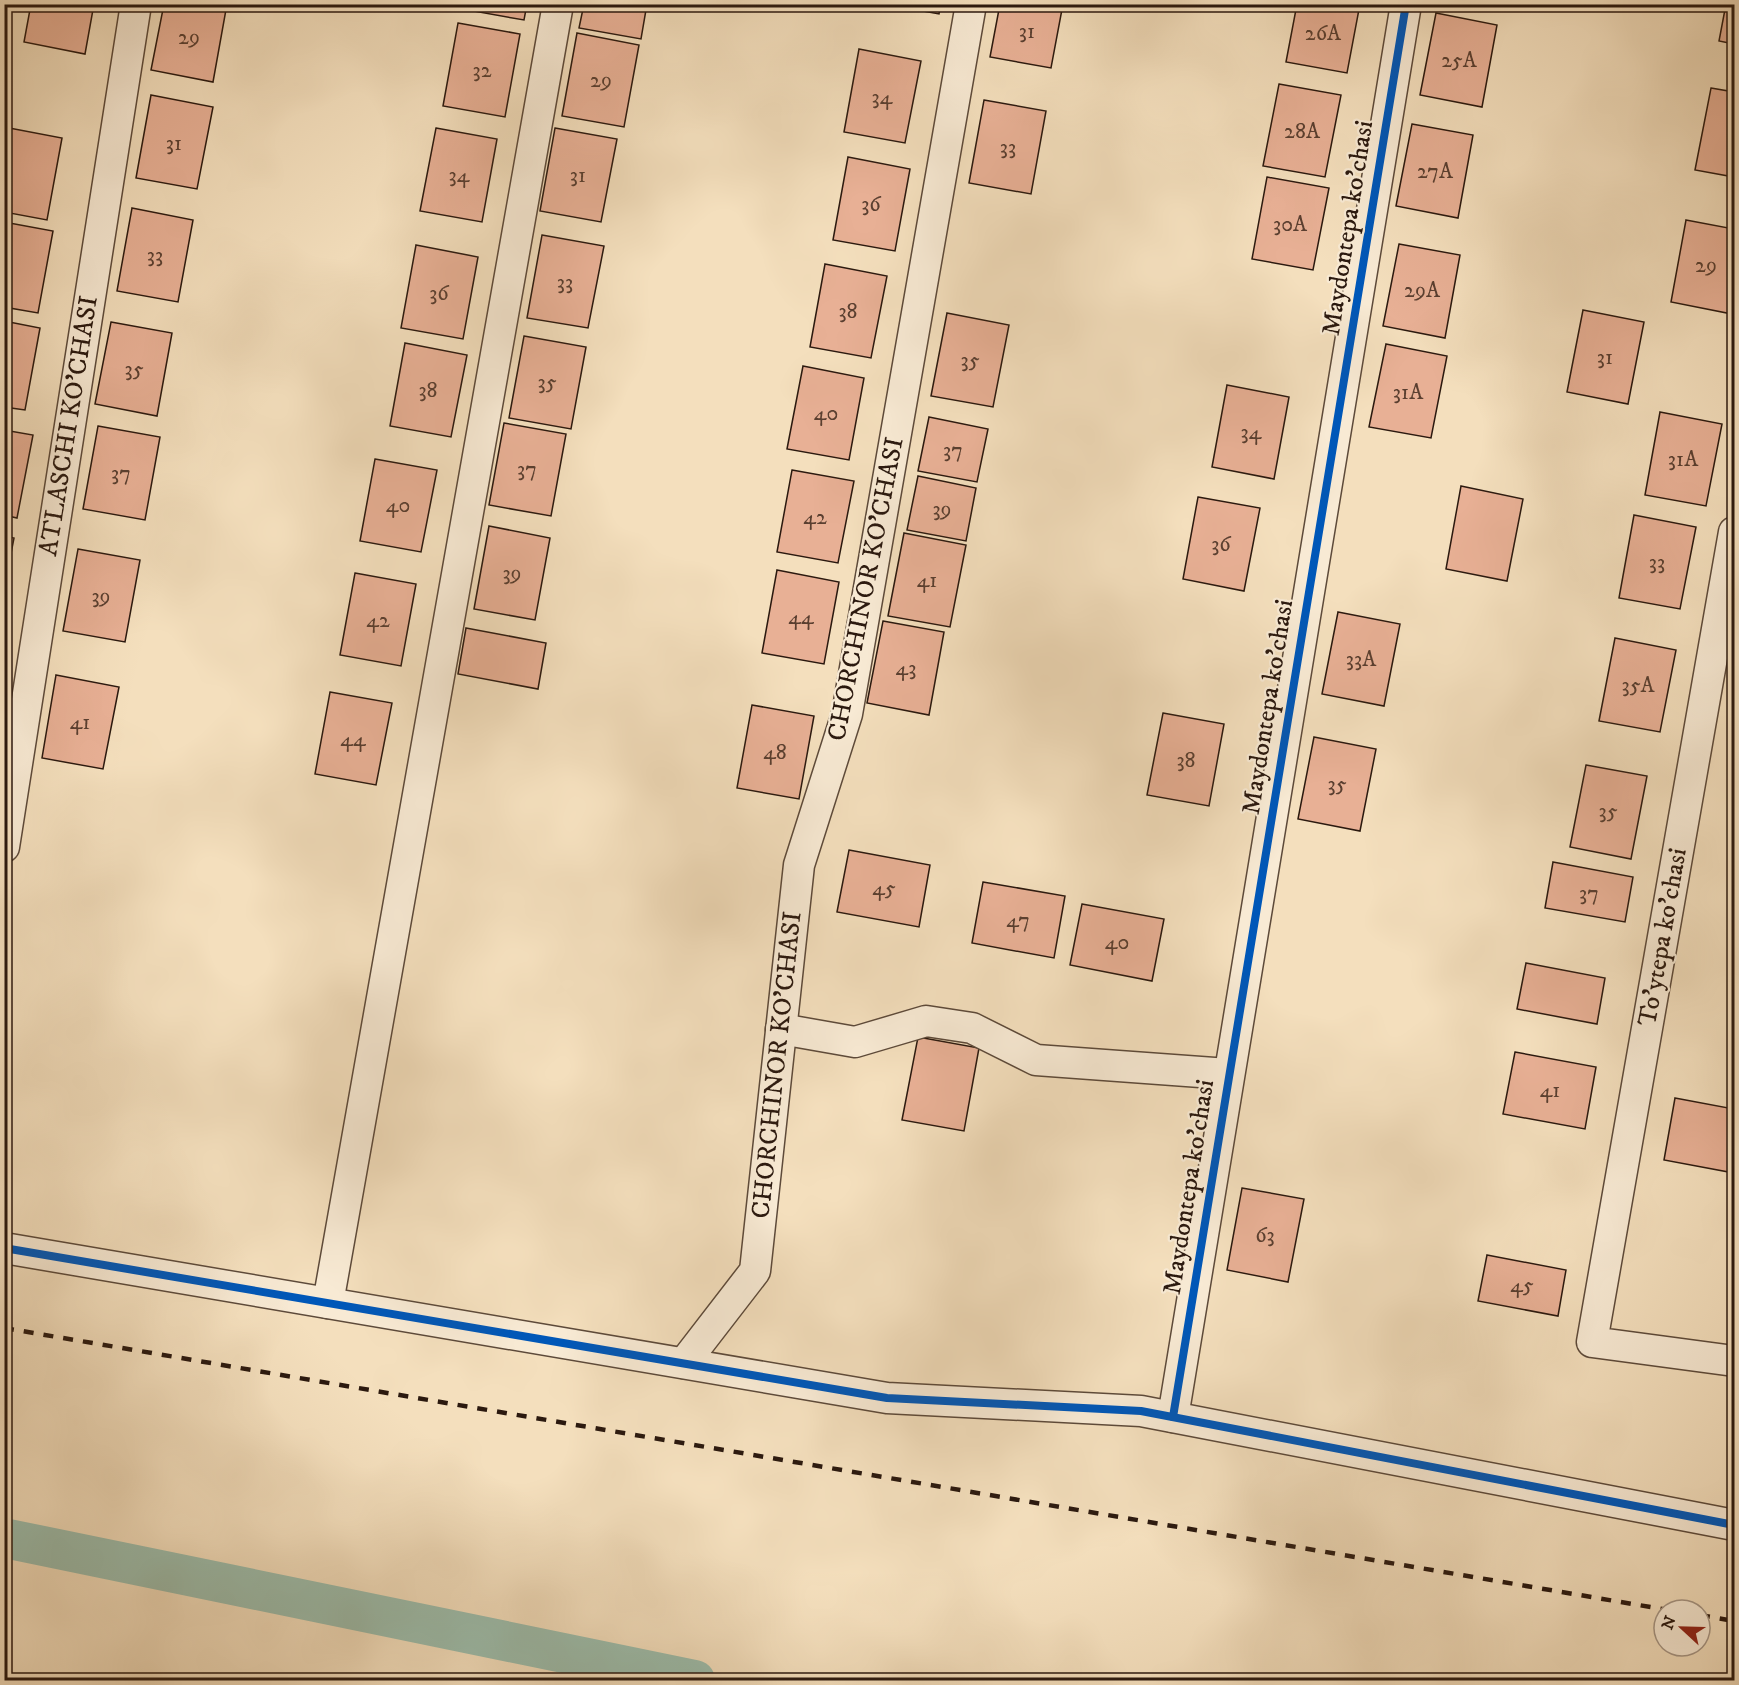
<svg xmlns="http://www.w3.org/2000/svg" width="1739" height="1685" font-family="'IM FELL DW Pica',serif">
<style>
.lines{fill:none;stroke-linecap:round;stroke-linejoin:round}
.canal{stroke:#9cbdac;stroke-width:40}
.building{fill:#e8b095;stroke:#2b190f;stroke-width:1.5}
.street-casing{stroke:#5d4a3a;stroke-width:33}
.street{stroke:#f8ead4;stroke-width:30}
.rail{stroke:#2b190f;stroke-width:4.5;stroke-dasharray:10 10;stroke-linecap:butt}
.cycleway-casing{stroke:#f8ead4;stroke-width:11}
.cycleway{stroke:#0057b8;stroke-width:8}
.labels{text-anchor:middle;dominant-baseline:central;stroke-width:4.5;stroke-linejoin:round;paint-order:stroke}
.number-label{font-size:22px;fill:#5a3f30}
.street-label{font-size:26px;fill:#2b190f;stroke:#f8ead4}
</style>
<rect width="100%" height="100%" fill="#f4dfbd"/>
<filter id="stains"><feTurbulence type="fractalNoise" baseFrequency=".00333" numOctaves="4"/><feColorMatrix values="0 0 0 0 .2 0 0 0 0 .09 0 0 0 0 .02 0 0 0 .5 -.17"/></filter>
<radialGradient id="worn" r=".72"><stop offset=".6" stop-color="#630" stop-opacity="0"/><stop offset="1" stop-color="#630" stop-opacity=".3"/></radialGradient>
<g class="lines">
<polyline class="canal" points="4,1538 695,1680"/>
</g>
<g class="building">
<polygon points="31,4 94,4 85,54 24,42"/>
<polygon points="164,4 227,4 213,82 151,70"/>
<polygon points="463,4 527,4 524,20 462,9"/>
<polygon points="584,4 647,4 641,39 579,28"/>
<polygon points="884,4 941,4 939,14"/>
<polygon points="1000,4 1063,4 1051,68 990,57"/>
<polygon points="1297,4 1360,4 1347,73 1286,62"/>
<polygon points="1726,4 1734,4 1734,44 1719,41"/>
<polygon points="1436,13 1497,25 1482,107 1420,95"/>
<polygon points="458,23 520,34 505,117 443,106"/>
<polygon points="577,33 639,45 624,127 562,116"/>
<polygon points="859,49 921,61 905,143 844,132"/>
<polygon points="1279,84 1341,95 1325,177 1263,166"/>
<polygon points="1711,88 1734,92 1734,177 1695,170"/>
<polygon points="151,95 213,107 197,189 136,178"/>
<polygon points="984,100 1046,111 1031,194 969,183"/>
<polygon points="1412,124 1473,135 1458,218 1396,206"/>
<polygon points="4,127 62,138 47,220 4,212"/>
<polygon points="436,128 497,139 482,222 420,211"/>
<polygon points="555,128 617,139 601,222 540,211"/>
<polygon points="848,157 910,169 895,251 833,240"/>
<polygon points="1267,177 1329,188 1313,270 1252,259"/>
<polygon points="132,208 193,220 178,302 117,291"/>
<polygon points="1686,220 1734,229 1734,301 1732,314 1671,302"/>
<polygon points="4,222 53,231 38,313 4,307"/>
<polygon points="542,235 604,246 588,328 527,318"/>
<polygon points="1399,244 1460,255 1445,338 1383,326"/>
<polygon points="416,245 478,257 463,339 401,328"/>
<polygon points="825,264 887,276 871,358 810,347"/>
<polygon points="1583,310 1644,322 1628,404 1567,392"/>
<polygon points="947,313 1009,325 993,407 931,396"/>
<polygon points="4,321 40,328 25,410 4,407"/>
<polygon points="111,322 172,333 157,416 95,404"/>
<polygon points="524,336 586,347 571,429 509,418"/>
<polygon points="405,343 467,355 451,437 390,426"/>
<polygon points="1386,344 1447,356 1431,438 1369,427"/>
<polygon points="803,366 864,378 849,460 787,449"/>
<polygon points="1227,385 1289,397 1274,479 1212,467"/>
<polygon points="1660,412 1722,424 1706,506 1645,495"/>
<polygon points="929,417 988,429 977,482 918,471"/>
<polygon points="504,423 566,434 551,516 489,505"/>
<polygon points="98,426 160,437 145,520 83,509"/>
<polygon points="4,430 33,435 17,518 4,515"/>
<polygon points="375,459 437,470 421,552 360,541"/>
<polygon points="792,470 854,481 838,563 777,552"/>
<polygon points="918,476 976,488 966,541 907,530"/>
<polygon points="1461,486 1523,499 1507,581 1446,569"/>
<polygon points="1198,497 1260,508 1244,591 1183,579"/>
<polygon points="1634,515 1696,527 1680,609 1619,598"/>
<polygon points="489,526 550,538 535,620 474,609"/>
<polygon points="904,533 966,545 950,627 888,616"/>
<polygon points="4,536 14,538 4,589"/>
<polygon points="78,549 140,560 125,642 63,631"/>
<polygon points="777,570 839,582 824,664 762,653"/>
<polygon points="355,573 416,584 401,666 340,655"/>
<polygon points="1338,612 1400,624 1384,706 1322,694"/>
<polygon points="883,621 944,632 929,715 867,703"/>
<polygon points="466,628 546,643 538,689 458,674"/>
<polygon points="1615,638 1676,650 1660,732 1599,721"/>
<polygon points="56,675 119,687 103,769 42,758"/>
<polygon points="330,692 392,703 376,785 315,774"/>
<polygon points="752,705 814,716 799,799 737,788"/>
<polygon points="1163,713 1224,724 1209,806 1147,795"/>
<polygon points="1314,737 1376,749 1360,831 1298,819"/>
<polygon points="1586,765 1647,776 1631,859 1570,847"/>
<polygon points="849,850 930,865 919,927 837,912"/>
<polygon points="1553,862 1633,877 1625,922 1545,908"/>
<polygon points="983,882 1065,896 1054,958 972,943"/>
<polygon points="1082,904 1164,919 1152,981 1070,965"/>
<polygon points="1526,963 1605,978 1597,1024 1517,1009"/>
<polygon points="918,1037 979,1048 964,1131 902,1120"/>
<polygon points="1515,1052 1596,1067 1585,1129 1503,1114"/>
<polygon points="1675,1098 1734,1109 1734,1173 1664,1160"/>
<polygon points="1242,1188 1304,1199 1288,1282 1227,1270"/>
<polygon points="1487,1255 1566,1270 1558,1316 1478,1301"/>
</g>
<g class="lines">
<defs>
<g id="street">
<polyline points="1734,532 1592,1342 1734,1361"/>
<polyline points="4,847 136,4"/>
<polyline points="781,1029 855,1042 926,1021 972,1028 1036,1060 1228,1074"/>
<polyline points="4,1248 887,1398 1141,1411 1734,1525"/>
<polyline points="328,1303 558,4"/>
<polyline points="684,1363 755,1271 799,865 847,714 971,4"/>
<polyline points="1173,1417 1406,4"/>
</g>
</defs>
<use href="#street" class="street-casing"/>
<use href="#street" class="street"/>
<g class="rail">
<polyline points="4,1328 1668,1610"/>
<polyline points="1700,1615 1734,1621"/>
</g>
<defs>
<g id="cycleway">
<polyline points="4,1248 887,1398 1141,1411 1734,1525"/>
<polyline points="1173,1417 1406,4"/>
</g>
</defs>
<use href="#cycleway" class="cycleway-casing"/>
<use href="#cycleway" class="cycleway"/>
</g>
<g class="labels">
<g class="number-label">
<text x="1027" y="31">31</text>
<text x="1323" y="33">26A</text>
<text x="189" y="37">29</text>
<text x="1459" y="60">25A</text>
<text x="482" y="70">32</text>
<text x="601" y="80">29</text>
<text x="882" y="97">34</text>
<text x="1302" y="131">28A</text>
<text x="174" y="143">31</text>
<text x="1008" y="147">33</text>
<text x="1435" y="171">27A</text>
<text x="459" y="175">34</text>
<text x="578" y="175">31</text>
<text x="871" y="204">36</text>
<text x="1290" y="224">30A</text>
<text x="155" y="255">33</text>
<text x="1706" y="265">29</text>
<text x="565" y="282">33</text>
<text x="1422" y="290">29A</text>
<text x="439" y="293">36</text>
<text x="848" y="311">38</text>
<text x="1605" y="357">31</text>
<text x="970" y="360">35</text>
<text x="134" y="369">35</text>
<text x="547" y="382">35</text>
<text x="428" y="390">38</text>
<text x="1408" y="392">31A</text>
<text x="826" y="413">40</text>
<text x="1251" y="432">34</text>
<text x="953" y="450">37</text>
<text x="1683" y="459">31A</text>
<text x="527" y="469">37</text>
<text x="121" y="473">37</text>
<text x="398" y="505">40</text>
<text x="942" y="509">39</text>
<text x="815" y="517">42</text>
<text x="1221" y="544">36</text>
<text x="1657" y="562">33</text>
<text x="512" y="573">39</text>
<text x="927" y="580">41</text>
<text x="101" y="596">39</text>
<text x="801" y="617">44</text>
<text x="378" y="620">42</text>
<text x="1361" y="659">33A</text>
<text x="906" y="668">43</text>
<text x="1638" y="685">35A</text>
<text x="80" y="722">41</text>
<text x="353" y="739">44</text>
<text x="775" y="752">48</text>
<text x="1186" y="760">38</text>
<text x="1337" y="784">35</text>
<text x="1608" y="811">35</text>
<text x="884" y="888">45</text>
<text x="1589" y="893">37</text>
<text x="1018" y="920">47</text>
<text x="1117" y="942">40</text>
<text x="1550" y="1090">41</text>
<text x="1265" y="1235">63</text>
<text x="1522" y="1285">45</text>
</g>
<g class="street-label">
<text transform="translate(1348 228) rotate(-81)">Maydontepa ko'chasi</text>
<text transform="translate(69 426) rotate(-81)">ATLASCHI KO'CHASI</text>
<text transform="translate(866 589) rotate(-79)">CHORCHINOR KO'CHASI</text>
<text transform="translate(1268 707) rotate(-81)">Maydontepa ko'chasi</text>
<text transform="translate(1663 937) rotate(-80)">To'ytepa ko'chasi</text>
<text transform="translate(777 1065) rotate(-84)">CHORCHINOR KO'CHASI</text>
<text transform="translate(1189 1187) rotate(-81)">Maydontepa ko'chasi</text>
</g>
</g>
<rect width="1739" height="1685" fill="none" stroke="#f4dfbd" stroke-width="24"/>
<rect x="6" y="6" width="1727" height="1673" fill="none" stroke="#2b190f" stroke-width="3"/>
<rect x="12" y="12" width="1715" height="1661" fill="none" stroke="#2b190f" stroke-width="1.5"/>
<g transform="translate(1682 1628) rotate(292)"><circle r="28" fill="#f8ead4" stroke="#a69685" stroke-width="1.5"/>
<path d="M0-4.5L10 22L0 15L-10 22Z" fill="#8f2418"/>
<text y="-9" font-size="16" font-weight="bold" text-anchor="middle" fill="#2b190f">N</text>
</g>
<rect width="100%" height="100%" filter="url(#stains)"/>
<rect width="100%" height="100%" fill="url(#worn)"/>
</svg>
